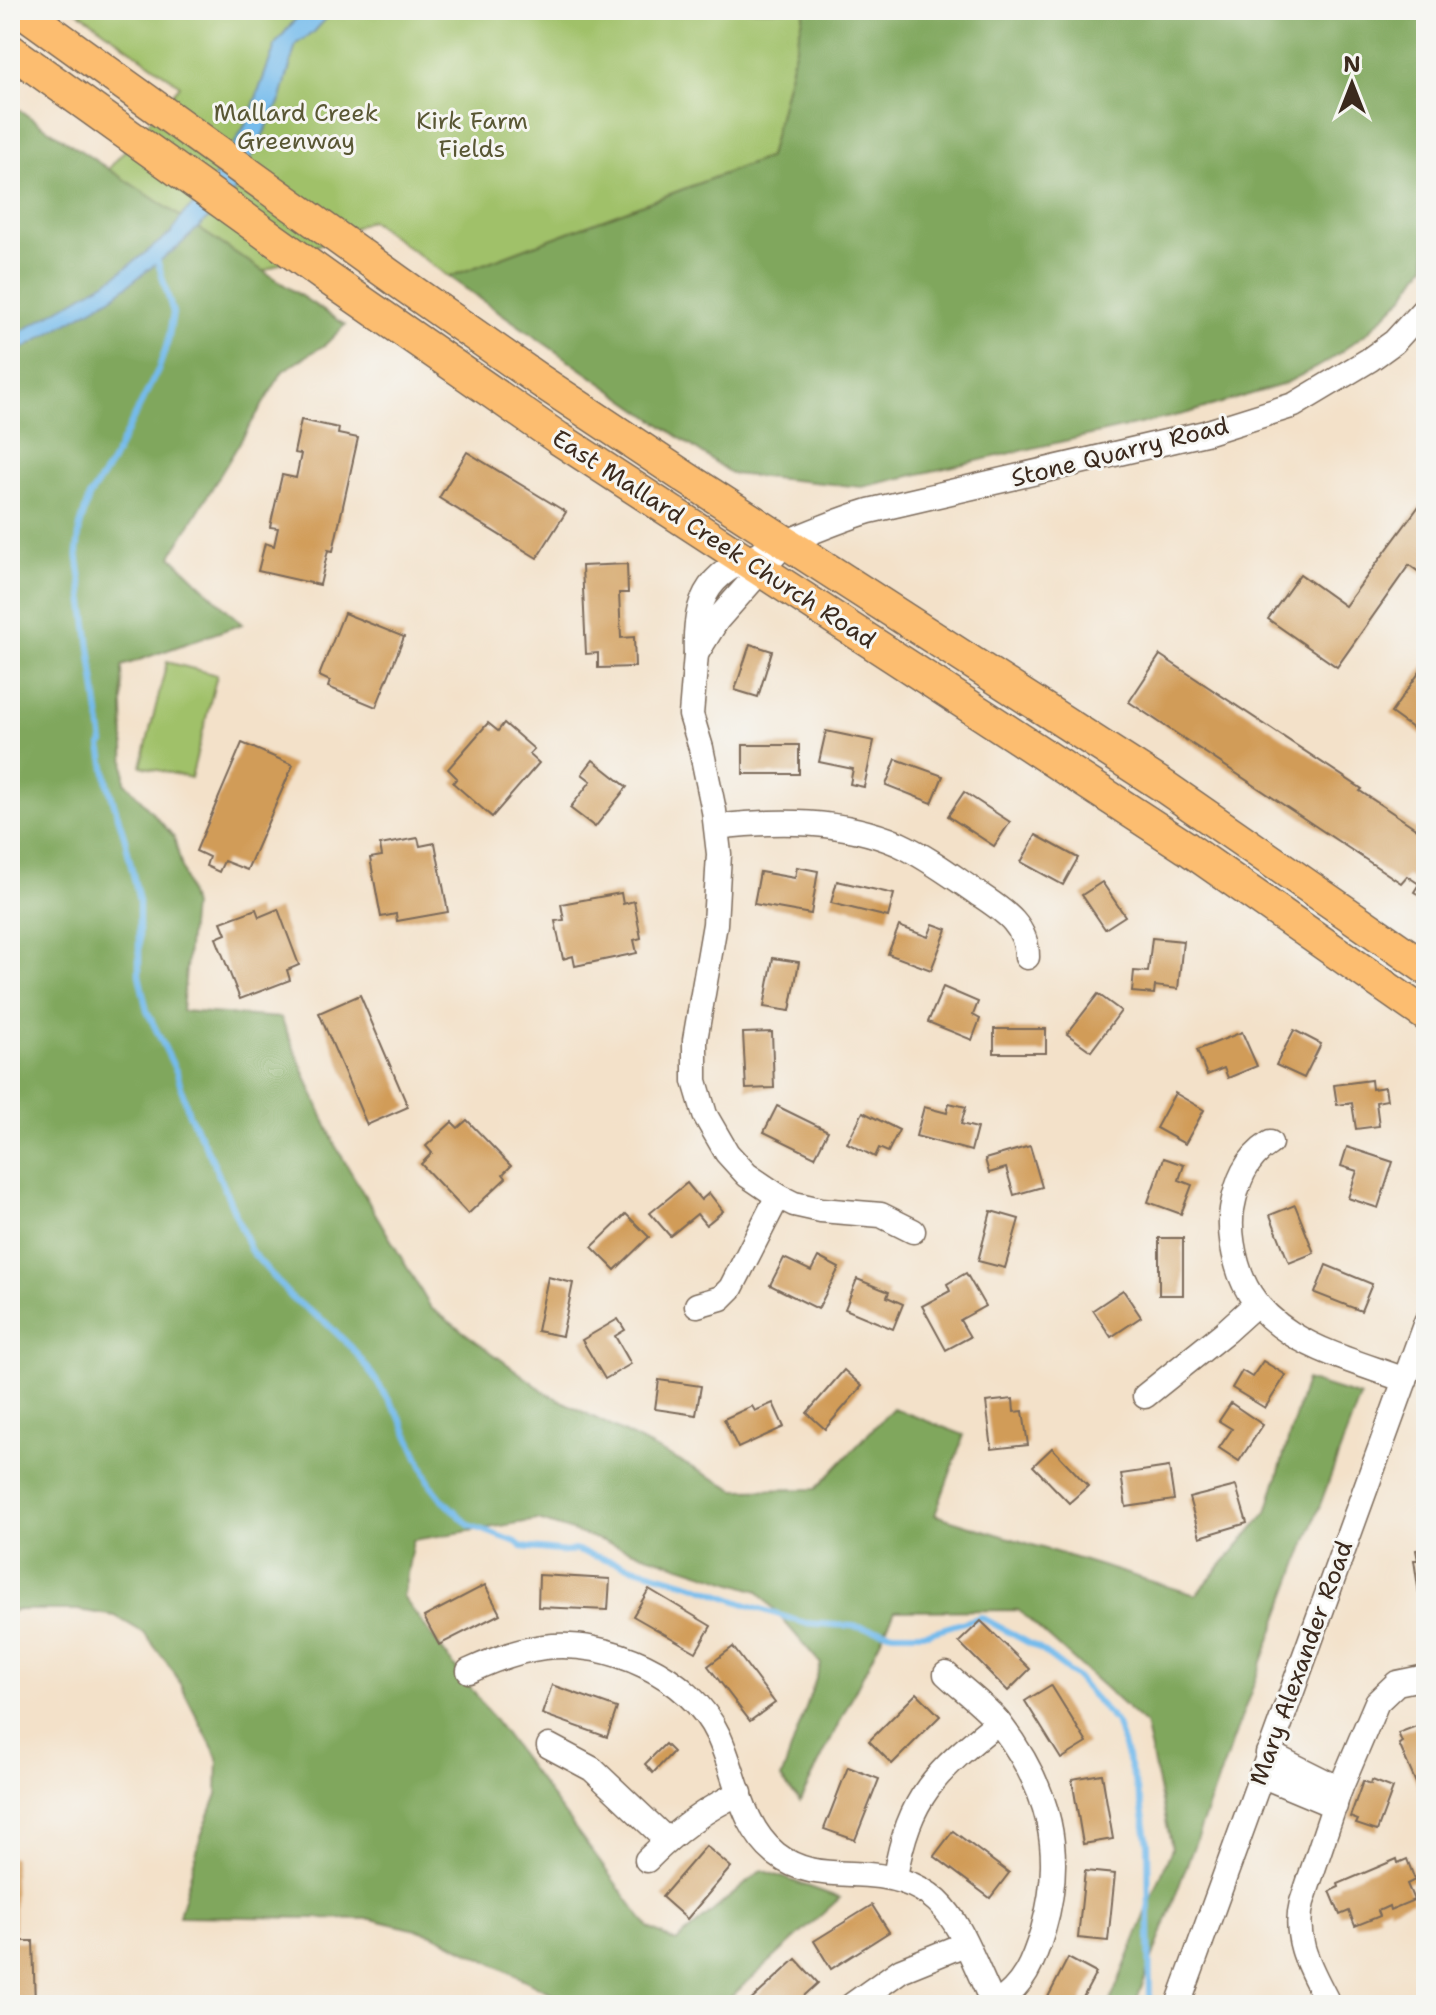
<svg xmlns="http://www.w3.org/2000/svg" width="1436" height="2015" font-family="'Shantell Sans',sans-serif">
<style>
.green{fill:#a0c169;stroke:#6e7644;stroke-width:2}
.forest{fill:#80a75d;stroke:#5e683e;stroke-width:2}
.water{fill:#75bbec;stroke:#587285;stroke-width:2}
.lines{fill:none;stroke-linecap:round;stroke-linejoin:round}
.stream{stroke:#75bbec;stroke-width:6}
.building{fill:#d19c59}
.minor-casing{stroke:#7b6a5a;stroke-width:27}
.major-casing{stroke:#7b6a5a;stroke-width:35}
.minor{stroke:#fff;stroke-width:24}
.major{stroke:#fcbd6f;stroke-width:32}
.labels{text-anchor:middle;dominant-baseline:central;stroke-width:6;stroke-linejoin:round;paint-order:stroke}
.park-label{font-size:24px;fill:#595734;stroke:#f6f6f2}
.street-label{font-size:24px;fill:#3b2a1e;stroke:#f6f6f2}
</style>
<rect width="100%" height="100%" fill="#f6f6f2"/>
<filter id="ink" filterUnits="userSpaceOnUse"><feTurbulence type="fractalNoise" baseFrequency=".0125" numOctaves="2"/><feDisplacementMap in="SourceGraphic" scale="16" xChannelSelector="R" yChannelSelector="G"/><feConvolveMatrix kernelMatrix="1 2 1 2 8 2 1 2 1" color-interpolation-filters="sRGB"/></filter>
<filter id="wash" filterUnits="userSpaceOnUse"><feTurbulence type="fractalNoise" baseFrequency=".006" numOctaves="4" result="noise"/><feDisplacementMap in="SourceGraphic" scale="32" xChannelSelector="R" yChannelSelector="G"/><feGaussianBlur stdDeviation="1.8" result="paint"/><feColorMatrix in="noise" values="0 0 0 0 0 0 0 0 0 0 0 0 0 0 0 0 0 1.4 0 .05"/><feComposite in="paint" operator="in"/></filter>
<g filter="url(#wash)">
<rect width="100%" height="100%" fill="#f3e1c9"/>
<g class="green">
<polygon points="76,10 805,10 769,157 449,277 370,220 184,310 101,178 180,85"/>
<polygon points="167,662 217,675 191,778 141,766"/>
</g>
<g class="forest">
<polygon points="805,10 1426,10 1426,264 1404,296 1368,332 1327,362 1282,385 1188,413 862,487 732,474 449,277 769,157"/>
<polygon points="10,104 345,325 326,344 283,371 171,556 242,624 122,666 125,782 174,837 192,906 182,1011 281,1018 335,1145 431,1308 548,1394 736,1490 816,1489 893,1408 964,1435 935,1515 1196,1595 1267,1512 1306,1380 1360,1397 1135,2005 1109,2005 1172,1848 1145,1724 1018,1610 895,1611 800,1801 781,1779 821,1664 758,1591 538,1520 413,1540 403,1597 649,1928 676,1942 762,1870 840,1898 722,2005 569,2005 551,1993 433,1934 371,1919 179,1916 201,1836 217,1794 218,1758 174,1672 144,1633 115,1616 78,1610 16,1610 10,1612"/>
</g>
<polygon class="water" points="303,10 334,10 314,32 296,44 281,99 224,212 206,220 178,247 114,296 10,356 10,338 114,277 172,232 183,214 200,200 212,182 248,120 276,43"/>
<g class="lines">
<polyline class="stream" points="156,256 173,313 168,341 159,368 110,465 89,497 80,526 77,552 103,743 101,746 108,784 125,839 139,901 139,975 147,1011 177,1073 189,1114 211,1157 251,1251 292,1298 325,1322 352,1348 369,1370 400,1417 431,1485 442,1499 469,1525 516,1542 522,1547 567,1552 574,1550 694,1585 742,1603 804,1623 852,1626 894,1633 928,1633 981,1617 1038,1648 1076,1677 1117,1724 1141,1803 1148,1844 1150,2005"/>
</g>
<g id="blocks">
<g class="building">
<polygon points="301,420 339,428 338,434 358,438 333,551 328,550 320,585 258,571 265,543 274,546 278,528 270,527 282,475 296,478 301,454 294,453"/>
<polygon points="467,452 566,512 537,558 439,498"/>
<polygon points="1419,506 1426,510 1426,577 1409,565 1337,667 1268,619 1300,574 1345,606"/>
<polygon points="627,564 628,593 619,593 621,638 634,637 635,667 598,668 598,653 586,654 582,566"/>
<polygon points="344,613 404,637 376,707 328,687 330,681 319,676"/>
<polygon points="750,644 772,651 758,697 735,690"/>
<polygon points="1160,655 1362,789 1360,791 1426,835 1426,899 1414,892 1419,884 1407,876 1401,883 1129,702"/>
<polygon points="1426,663 1426,738 1391,713"/>
<polygon points="488,723 498,731 504,723 534,749 529,754 539,763 492,817 453,783 457,778 448,769"/>
<polygon points="826,731 874,741 864,787 850,784 853,769 819,762"/>
<polygon points="242,743 293,765 247,870 224,861 219,872 206,866 209,857 196,851"/>
<rect x="743" y="745" width="56" height="29"/>
<polygon points="896,759 943,776 932,803 886,785"/>
<polygon points="593,760 627,787 595,827 570,808 591,781 582,774"/>
<polygon points="964,792 1010,822 994,846 948,816"/>
<polygon points="1036,835 1078,858 1063,885 1021,862"/>
<polygon points="418,838 420,846 435,843 448,912 397,921 396,914 381,917 370,858 382,856 380,845"/>
<polygon points="797,867 818,871 811,914 754,904 760,872 795,878"/>
<polygon points="837,881 894,894 888,917 831,903"/>
<polygon points="1102,882 1125,916 1105,929 1082,895"/>
<polygon points="621,893 623,904 634,901 641,938 634,940 637,953 575,966 573,956 563,959 555,921 564,920 561,904"/>
<polygon points="256,909 259,917 278,909 299,965 287,970 290,980 240,999 216,938 226,934 221,922"/>
<polygon points="933,924 947,929 931,970 888,954 899,926 928,937"/>
<polygon points="1152,938 1183,941 1178,989 1155,986 1154,994 1132,992 1134,971 1148,972"/>
<polygon points="773,958 799,962 790,1011 764,1007"/>
<polygon points="943,987 978,1002 973,1015 980,1019 972,1040 928,1022"/>
<polygon points="1098,994 1121,1011 1091,1051 1067,1034"/>
<polygon points="360,995 408,1107 367,1125 319,1013"/>
<rect x="994" y="1029" width="52" height="24"/>
<polygon points="1294,1030 1321,1044 1304,1078 1276,1065"/>
<polygon points="772,1032 774,1088 746,1089 743,1033"/>
<polygon points="1242,1032 1257,1066 1228,1078 1224,1068 1207,1075 1197,1050"/>
<polygon points="1371,1080 1372,1089 1385,1087 1387,1100 1376,1102 1379,1126 1356,1129 1352,1103 1337,1105 1334,1085"/>
<polygon points="1175,1093 1204,1110 1185,1144 1156,1128"/>
<polygon points="949,1103 966,1107 961,1124 977,1128 971,1151 916,1136 924,1107 947,1113"/>
<polygon points="777,1106 828,1131 815,1157 764,1132"/>
<polygon points="863,1112 899,1130 888,1152 879,1148 875,1157 847,1143"/>
<polygon points="467,1120 511,1166 503,1174 506,1178 468,1214 421,1164 432,1153 426,1146 452,1122 458,1128"/>
<polygon points="1030,1146 1042,1187 1014,1195 1006,1168 989,1173 985,1159"/>
<polygon points="1347,1147 1393,1162 1378,1208 1348,1198 1357,1171 1341,1166"/>
<polygon points="1164,1158 1184,1165 1179,1180 1192,1185 1181,1214 1148,1202"/>
<polygon points="687,1183 701,1200 709,1193 723,1211 706,1225 697,1214 670,1236 650,1213"/>
<polygon points="1295,1205 1314,1253 1289,1263 1270,1215"/>
<polygon points="991,1211 1019,1219 1005,1268 978,1261"/>
<polygon points="626,1214 649,1237 615,1270 592,1247"/>
<rect x="1159" y="1238" width="24" height="57"/>
<polygon points="818,1257 839,1268 818,1309 770,1285 784,1258 811,1271"/>
<polygon points="1326,1265 1372,1284 1361,1311 1315,1293"/>
<polygon points="966,1273 985,1306 960,1320 970,1337 946,1350 922,1306 950,1291 947,1284"/>
<polygon points="548,1277 573,1283 562,1336 537,1331"/>
<polygon points="857,1279 889,1292 887,1297 903,1304 893,1329 845,1309"/>
<polygon points="1123,1290 1141,1317 1111,1337 1093,1310"/>
<polygon points="618,1319 625,1330 615,1336 631,1364 605,1379 582,1340"/>
<polygon points="1263,1361 1286,1375 1265,1408 1232,1388 1242,1371 1252,1377"/>
<polygon points="844,1370 862,1386 825,1429 807,1413"/>
<polygon points="659,1380 701,1386 696,1415 655,1409"/>
<polygon points="1013,1399 1014,1412 1023,1411 1028,1445 992,1449 986,1402"/>
<polygon points="773,1403 784,1427 738,1448 724,1419 752,1406 755,1411"/>
<polygon points="1231,1403 1263,1425 1239,1461 1219,1448 1232,1429 1219,1421"/>
<polygon points="1052,1448 1088,1486 1069,1503 1033,1466"/>
<polygon points="1169,1467 1174,1500 1126,1507 1121,1474"/>
<polygon points="1236,1486 1247,1523 1200,1537 1189,1498"/>
<polygon points="1426,1548 1426,1628 1424,1628 1414,1560 1418,1560 1416,1550"/>
<polygon points="539,1575 610,1579 608,1610 538,1607"/>
<polygon points="485,1585 500,1614 439,1645 424,1617"/>
<polygon points="649,1589 711,1626 696,1652 633,1616"/>
<polygon points="981,1621 1030,1669 1008,1691 959,1642"/>
<polygon points="733,1647 775,1703 750,1721 708,1666"/>
<polygon points="552,1685 617,1708 607,1737 542,1714"/>
<polygon points="1051,1685 1087,1743 1061,1759 1025,1701"/>
<polygon points="917,1693 940,1716 892,1764 869,1741"/>
<polygon points="1419,1725 1423,1733 1426,1731 1426,1806 1399,1744 1402,1742 1398,1733"/>
<polygon points="665,1744 673,1752 653,1773 645,1764"/>
<polygon points="848,1767 879,1779 855,1840 824,1829"/>
<polygon points="1102,1774 1113,1839 1083,1844 1072,1779"/>
<polygon points="1372,1780 1393,1788 1377,1831 1356,1824 1358,1820 1350,1817 1363,1781 1371,1784"/>
<polygon points="953,1831 1009,1873 990,1898 934,1856"/>
<polygon points="706,1846 731,1867 687,1919 662,1897"/>
<polygon points="10,1857 14,1857 15,1941 33,1941 35,2005 10,2005"/>
<polygon points="1397,1859 1398,1863 1407,1859 1415,1880 1407,1884 1414,1900 1390,1910 1389,1906 1378,1911 1380,1916 1355,1926 1349,1911 1340,1915 1330,1891 1339,1887 1338,1884"/>
<polygon points="1085,1871 1115,1874 1108,1941 1078,1938"/>
<polygon points="872,1905 889,1932 831,1969 814,1941"/>
<polygon points="1068,1958 1096,1973 1079,2005 1044,2005"/>
<polygon points="796,1959 818,1983 794,2005 746,2005"/>
</g>
</g>
</g>
<g filter="url(#ink)">
<use href="#blocks" fill-opacity="0" stroke="#7b6a5a" stroke-width="2"/>
<g class="lines">
<defs>
<g id="minor">
<path d="M786,542L717,620L696,654C693,581 721,568 782,544C811,532 839,520 869,511L1205,433L1294,405L1369,360L1394,342L1426,307"/>
<polyline points="696,654 691,715 701,748 714,811 719,854 715,924 695,1040 695,1081 705,1115 727,1153 747,1175 778,1196 794,1204 821,1210 881,1215 913,1231"/>
<path d="M717,827C777,820 841,819 899,844C927,857 952,876 977,893C1002,910 1027,924 1027,957"/>
<path d="M1270,1143C1245,1159 1237,1182 1232,1209C1229,1228 1232,1246 1237,1264C1257,1339 1341,1356 1405,1380"/>
<polyline points="697,1305 721,1298 731,1288 778,1196"/>
<polyline points="1145,1396 1225,1332 1256,1304"/>
<path d="M469,1671C493,1660 518,1650 544,1647C608,1639 690,1675 718,1735C737,1775 740,1825 776,1854C799,1872 822,1873 851,1874C952,1876 956,1926 994,2005"/>
<path d="M946,1674C963,1690 986,1706 1000,1724C1049,1789 1066,1851 1043,1930C1033,1963 1024,1986 995,2005"/>
<polyline points="549,1746 592,1769 667,1840"/>
<polyline points="1268,1753 1340,1789"/>
<polyline points="1261,1775 1335,1806"/>
<path d="M647,1860C675,1832 704,1809 740,1793"/>
<path d="M895,1877C909,1795 936,1772 998,1722"/>
<polyline points="852,2005 901,1970 965,1944"/>
<polyline points="1178,2005 1426,1322"/>
<path d="M1329,2005C1312,1971 1292,1941 1302,1902L1340,1789L1377,1702L1397,1683L1426,1677"/>
</g>
<g id="major">
<polyline points="21,10 399,282 539,380 686,478 1165,787 1426,968"/>
<polyline points="10,50 329,279 558,438 1187,848 1426,1015"/>
</g>
</defs>
<use href="#minor" class="minor-casing"/>
<use href="#major" class="major-casing"/>
<use href="#minor" class="minor"/>
<use href="#major" class="major"/>
</g>
</g>
<g class="labels">
<g class="park-label">
<text x="296" y="113">Mallard Creek<tspan x="296" dy="28">Greenway</tspan></text>
<text x="472" y="121">Kirk Farm<tspan x="472" dy="28">Fields</tspan></text>
</g>
<g class="street-label">
<text transform="translate(1120 452) rotate(-14)">Stone Quarry Road</text>
<text transform="translate(714 539) rotate(33)">East Mallard Creek Church Road</text>
<text transform="translate(1301 1663) rotate(-70)">Mary Alexander Road</text>
</g>
</g>
<rect width="1436" height="2015" fill="none" stroke="#f6f6f2" stroke-width="40"/>
<g transform="translate(1352 84)" stroke="#f6f6f2" stroke-width="6" paint-order="stroke">
<path d="M0-6L14 30L0 20L-14 30Z" fill="#3b2a1e"/>
<text y="-12" font-size="22" font-weight="bold" text-anchor="middle" fill="#3b2a1e">N</text>
</g>
</svg>
